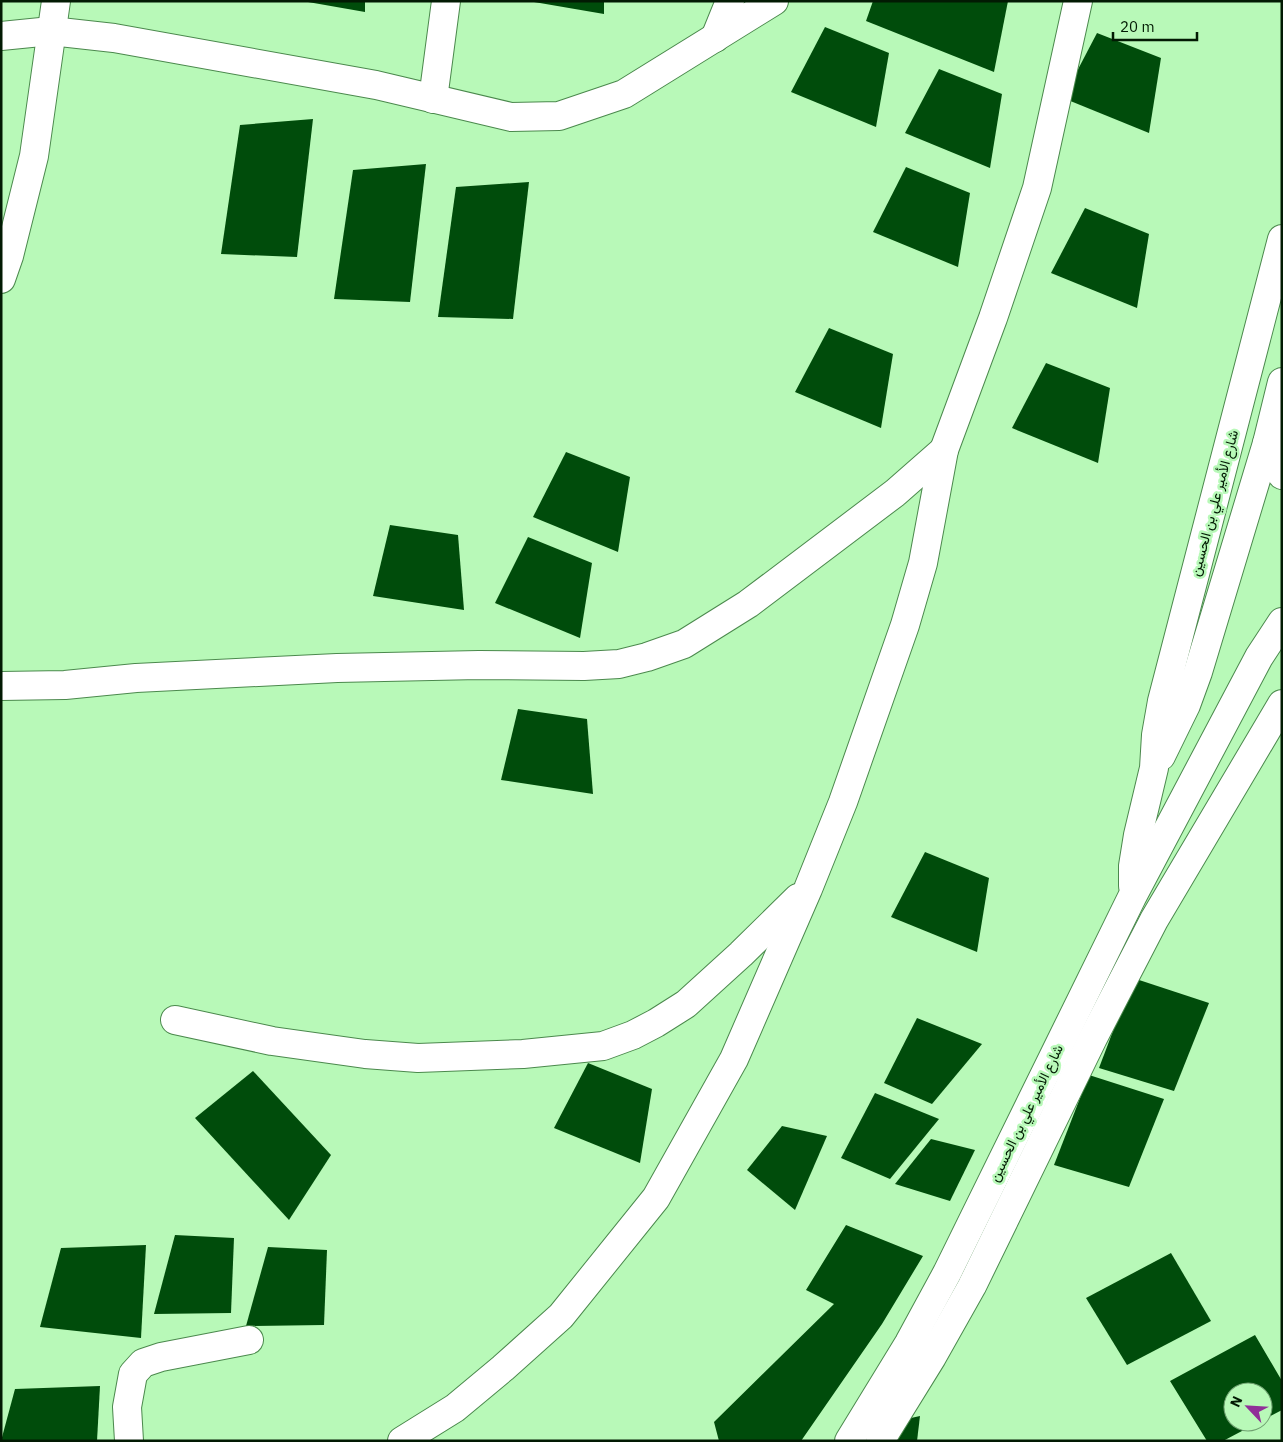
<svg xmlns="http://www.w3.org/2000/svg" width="1283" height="1442" font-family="'IBM Plex Sans',Vazirmatn,sans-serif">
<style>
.building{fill:#004c0b}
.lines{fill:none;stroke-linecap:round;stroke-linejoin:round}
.minor-casing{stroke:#4b894d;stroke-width:30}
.tertiary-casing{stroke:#4b894d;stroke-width:30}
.minor{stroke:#fff;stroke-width:28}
.tertiary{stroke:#fff;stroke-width:28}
.labels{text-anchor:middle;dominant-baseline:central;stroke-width:5;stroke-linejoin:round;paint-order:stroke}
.street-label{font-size:14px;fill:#021a03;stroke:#b8f9b8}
</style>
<rect width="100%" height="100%" fill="#b8f9b8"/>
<g class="building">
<polygon points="308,1 365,1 365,12 308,2"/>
<polygon points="534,1 604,1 604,14 534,2"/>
<polygon points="873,1 1008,1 994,72 866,21"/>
<polygon points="825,27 889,53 876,127 791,92"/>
<polygon points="1097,33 1161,58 1149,133 1063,98"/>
<polygon points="939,69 1002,94 990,168 905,133"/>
<polygon points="313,119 297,257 221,254 240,125"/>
<polygon points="426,164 410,302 334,299 353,170"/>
<polygon points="906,167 970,193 958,267 873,232"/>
<polygon points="529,182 513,319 438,317 456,187"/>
<polygon points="1085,208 1149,234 1137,308 1051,273"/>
<polygon points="829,328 893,354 881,428 795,392"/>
<polygon points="1046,363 1110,388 1098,463 1012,428"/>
<polygon points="566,452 630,477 618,552 533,517"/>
<polygon points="390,525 458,535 464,610 373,596"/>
<polygon points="528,537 592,563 580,638 495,603"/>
<polygon points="518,709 587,719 593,794 501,780"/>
<polygon points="925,852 989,878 977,952 891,917"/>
<polygon points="1133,978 1209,1003 1174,1091 1099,1068"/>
<polygon points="917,1018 982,1044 932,1104 884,1083"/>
<polygon points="588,1063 652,1089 640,1163 554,1128"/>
<polygon points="253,1071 331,1155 289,1220 195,1118"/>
<polygon points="1089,1075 1164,1099 1129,1187 1054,1165"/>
<polygon points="875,1093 939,1119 890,1179 841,1158"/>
<polygon points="782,1126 827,1136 795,1210 747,1170"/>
<polygon points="931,1139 975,1150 950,1201 895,1184"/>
<polygon points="846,1225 923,1256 882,1324 801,1441 719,1441 714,1422 834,1304 806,1290"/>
<polygon points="175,1235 234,1238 231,1313 154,1314"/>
<polygon points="146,1245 141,1338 40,1327 61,1248"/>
<polygon points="268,1247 327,1250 324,1325 246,1326"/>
<polygon points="1171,1253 1211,1321 1127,1365 1086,1298"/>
<polygon points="1255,1335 1282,1381 1282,1410 1263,1420 1263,1392 1233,1392 1233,1422 1259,1422 1223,1441 1207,1441 1170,1381"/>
<polygon points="100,1386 97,1441 1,1441 15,1389"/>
<polygon points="920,1416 917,1441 890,1441 902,1420"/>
</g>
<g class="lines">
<defs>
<g id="minor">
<polyline points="1,36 51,31 114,38 376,85 511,117 559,116 624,94 774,1"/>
<polyline points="715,38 730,1"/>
<polyline points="433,99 446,1"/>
<polyline points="1,279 9,256 34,156 56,1"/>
<polyline points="1,686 65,685 136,678 337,668 479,665 584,666 619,664 647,657 684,644 748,604 895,493 944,450"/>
<polyline points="175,1020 272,1041 365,1054 418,1058 523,1054 603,1046 633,1035 656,1023 686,1004 741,954 798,898"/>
<polyline points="129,1441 127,1407 133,1374 143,1363 161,1357 249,1340"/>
<polyline points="402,1441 455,1408 503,1368 561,1316 656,1198 734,1059 808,889 843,802 905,625 923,563 944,450 993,318 1037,188 1078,1"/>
</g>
<g id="tertiary">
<polyline points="1267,443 1282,475"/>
<polyline points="1161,756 1186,705 1198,672 1267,443 1282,382"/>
<polyline points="1133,886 1133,866 1138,835 1154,768 1156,735 1162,701 1282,239"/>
<polyline points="849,1441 909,1343 947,1273 1132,897 1259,657 1282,622"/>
<polyline points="880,1441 932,1357 972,1286 1093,1038 1154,920 1282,704"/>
</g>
</defs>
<use href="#minor" class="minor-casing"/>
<use href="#tertiary" class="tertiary-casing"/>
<use href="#minor" class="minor"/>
<use href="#tertiary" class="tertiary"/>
</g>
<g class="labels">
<g class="street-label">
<text transform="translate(1214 503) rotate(-75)">شارع الأمير علي بن الحسين</text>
<text transform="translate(1026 1113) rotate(-64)">شارع الأمير علي بن الحسين</text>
</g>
</g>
<rect width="1283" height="1442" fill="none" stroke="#021a03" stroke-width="5"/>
<g transform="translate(1248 1407) rotate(295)"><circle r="24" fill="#b8f9b8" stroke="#6fa070"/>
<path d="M0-4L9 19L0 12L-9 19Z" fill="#902f98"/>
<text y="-8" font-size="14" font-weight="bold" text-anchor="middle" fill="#021a03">N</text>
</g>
<path d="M1113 32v8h84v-8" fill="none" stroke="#021a03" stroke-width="2.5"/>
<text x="1120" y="32" font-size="15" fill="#021a03" stroke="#b8f9b8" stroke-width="4" paint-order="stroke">20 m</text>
</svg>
